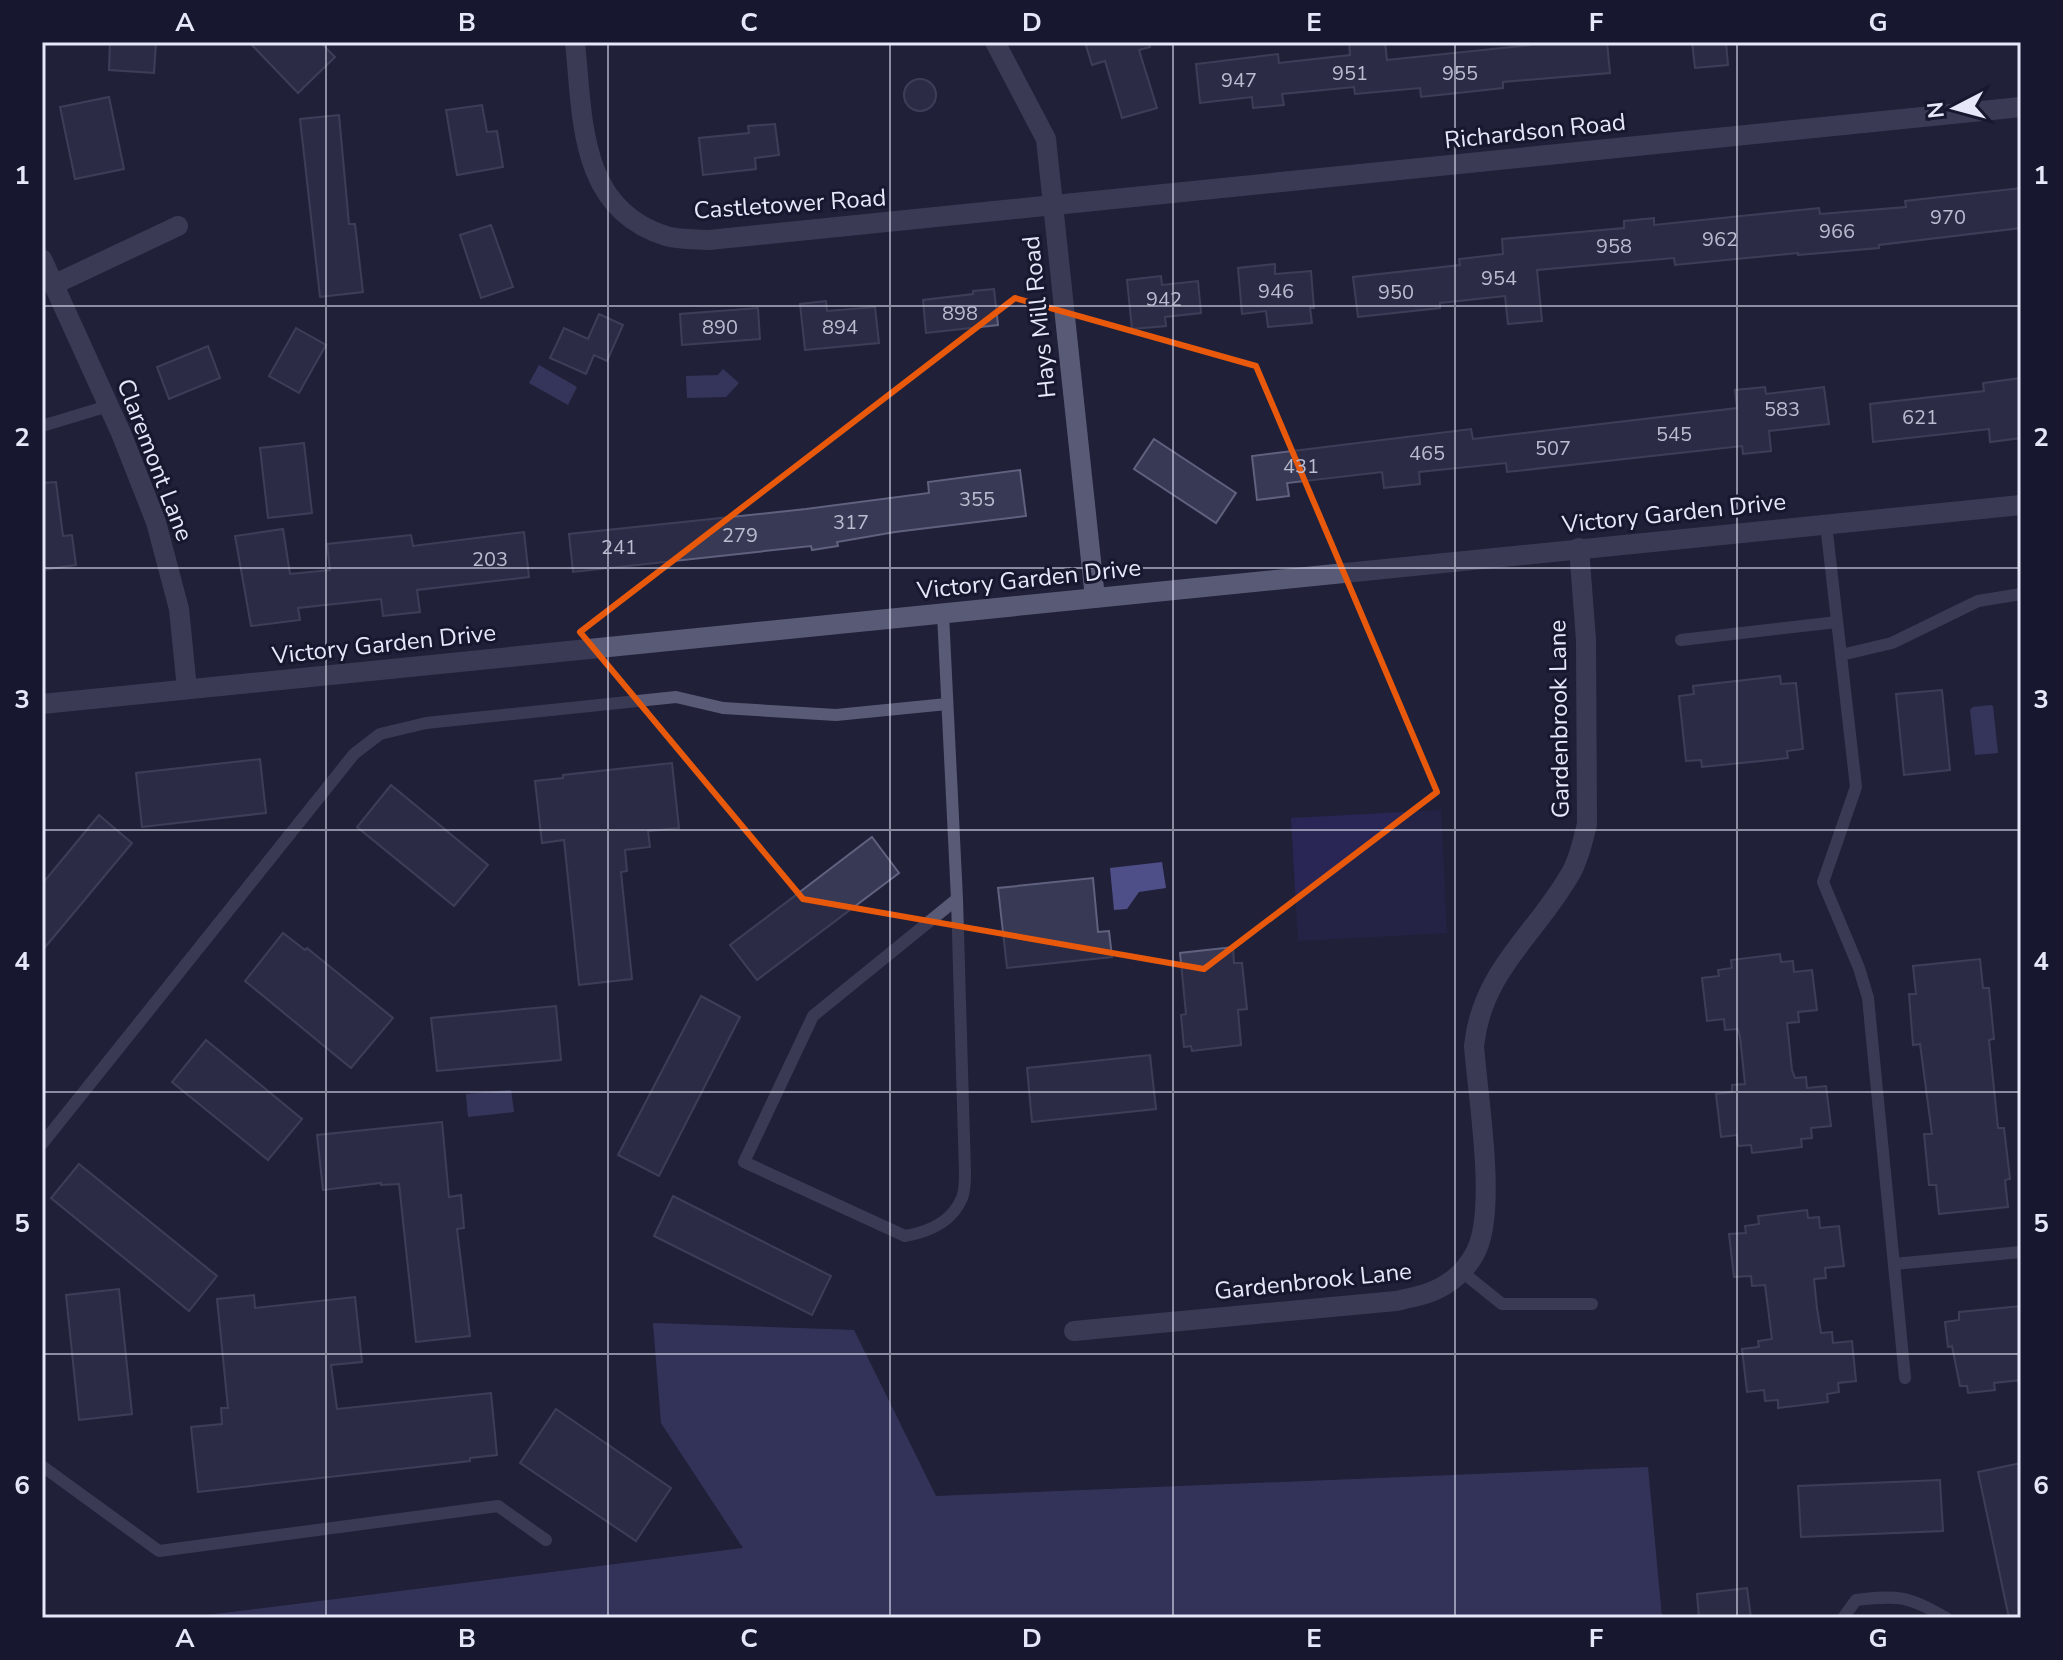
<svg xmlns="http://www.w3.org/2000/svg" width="2063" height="1660" font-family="'Nunito Sans',sans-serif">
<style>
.green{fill:#292655}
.forest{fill:#4b4a84}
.water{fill:#4e4e88}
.building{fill:#383954;stroke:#60617e;stroke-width:2}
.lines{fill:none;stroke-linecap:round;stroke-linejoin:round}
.service{stroke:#595a75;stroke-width:12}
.minor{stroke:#595a75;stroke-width:20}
.marked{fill:none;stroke:#e8590c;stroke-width:6;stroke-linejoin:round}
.grid{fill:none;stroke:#e6e7f9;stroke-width:2;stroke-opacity:0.55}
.labels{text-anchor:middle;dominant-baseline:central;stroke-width:6;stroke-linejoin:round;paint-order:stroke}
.number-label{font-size:20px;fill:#babcd0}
.street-label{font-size:24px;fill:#e6e7f9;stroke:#17172f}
.neatline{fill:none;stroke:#e6e7f9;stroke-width:3}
.grid-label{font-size:26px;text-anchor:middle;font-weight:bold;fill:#e6e7f9}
</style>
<rect width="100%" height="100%" fill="#202039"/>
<polygon class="green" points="1441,810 1447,933 1298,941 1291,818"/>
<polygon class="forest" points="653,1323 854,1330 936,1496 1648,1467 1662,1618 183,1618 743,1548 661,1423"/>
<g class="water">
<polygon points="539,365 577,387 568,405 529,383"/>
<polygon points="723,369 739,383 726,397 687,398 686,376 718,375"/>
<polygon points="1991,705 1993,706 1998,753 1975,755 1970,710 1973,707"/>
<polygon points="1162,862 1166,888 1139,892 1127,909 1114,910 1110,868"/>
<polygon points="511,1090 514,1112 468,1117 466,1094"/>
</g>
<g class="building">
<polygon points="110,42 156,42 154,73 109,70"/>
<polygon points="249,42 320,42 335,57 298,93"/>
<polygon points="1085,42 1149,42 1150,47 1139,50 1157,108 1122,118 1105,61 1092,65"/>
<polygon points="1349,42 1385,42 1387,60 1530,45 1530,42 1607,42 1610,73 1503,82 1503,88 1421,97 1420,88 1355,94 1354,87 1282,94 1284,105 1253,108 1252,97 1200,103 1196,64 1278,54 1279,63 1350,55"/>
<polygon points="1692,42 1726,42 1728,65 1695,68"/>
<circle cx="920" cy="95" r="16"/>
<polygon points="109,97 124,169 75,179 60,107"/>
<polygon points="482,105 487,132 497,131 503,167 457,175 446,110"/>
<polygon points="339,115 349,224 355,224 363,292 320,297 300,119"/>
<polygon points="775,124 779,155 755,158 756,169 703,175 699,138 749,133 748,126"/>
<polygon points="2021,188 2021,228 1879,245 1879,248 1798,255 1798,253 1675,265 1674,258 1537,270 1542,321 1508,324 1505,296 1440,303 1440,308 1358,317 1353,277 1460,265 1459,259 1503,254 1502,239 1624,228 1624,221 1654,218 1654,225 1819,208 1820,214 1906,207 1905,201"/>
<polygon points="491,225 513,287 481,298 460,235"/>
<polygon points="1275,264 1275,274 1311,271 1314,308 1310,308 1312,323 1268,327 1266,311 1242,314 1238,268"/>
<polygon points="1161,276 1162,285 1198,281 1201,313 1165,317 1166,326 1132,329 1127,280"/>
<polygon points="994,289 998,325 926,333 923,300 973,294 973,291"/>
<polygon points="826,301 827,311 875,307 879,343 805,350 800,304"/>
<polygon points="758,308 760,339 682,345 680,314"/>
<polygon points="599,314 623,325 607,361 594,355 586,374 550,358 564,328 588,339"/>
<polygon points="296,328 326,345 299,393 269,376"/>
<polygon points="208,346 220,378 169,399 157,367"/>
<polygon points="2021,378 2021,438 1990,442 1989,429 1873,442 1870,404 1984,391 1983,383"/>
<polygon points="1765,387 1766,394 1824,387 1829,424 1769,431 1771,451 1743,454 1742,446 1507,472 1506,463 1419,472 1420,484 1384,488 1382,472 1287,483 1289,496 1257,500 1252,456 1471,429 1473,439 1737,408 1735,390"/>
<polygon points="1154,439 1236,493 1216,523 1134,469"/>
<polygon points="304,443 312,513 268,518 260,448"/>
<polygon points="1020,470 1026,516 895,532 837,542 838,546 812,550 811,546 573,572 569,534 806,509 929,493 928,482"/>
<polygon points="56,482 63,536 72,535 76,565 42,570 42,483"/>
<polygon points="283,529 290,574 330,570 327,544 411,535 413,546 524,532 529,577 417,590 420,612 383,616 381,599 298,608 300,620 251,626 235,536"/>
<polygon points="1780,676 1781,684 1796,683 1803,749 1787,751 1788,758 1761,761 1702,767 1701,760 1686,761 1679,696 1694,694 1693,686"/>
<polygon points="1942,690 1950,770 1904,775 1896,694"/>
<polygon points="260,759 266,813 142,827 136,773"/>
<polygon points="672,763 679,828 648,831 650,847 625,850 627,871 621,872 632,979 579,985 564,840 542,843 535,781 563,778 563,775"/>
<polygon points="391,785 488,865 454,906 357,827"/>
<polygon points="99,815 132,843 42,951 42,884"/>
<polygon points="872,837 899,873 757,980 730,945"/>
<polygon points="1093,878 1098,932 1109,931 1112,957 1007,968 998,888"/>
<polygon points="283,933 305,950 307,948 393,1018 351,1068 245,981"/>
<polygon points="1233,947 1234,963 1242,963 1247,1009 1238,1010 1241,1045 1192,1051 1191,1046 1184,1047 1181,1015 1186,1014 1180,953"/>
<polygon points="1780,954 1781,962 1793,961 1794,972 1812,970 1817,1010 1798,1012 1799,1022 1787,1023 1792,1070 1795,1078 1806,1077 1807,1088 1826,1086 1831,1126 1811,1128 1812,1138 1801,1139 1802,1147 1752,1153 1751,1145 1738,1146 1737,1135 1721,1137 1716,1094 1732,1092 1732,1085 1745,1084 1740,1037 1738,1029 1725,1030 1724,1019 1707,1021 1702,978 1719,976 1718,970 1732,968 1731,960"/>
<polygon points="1980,959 1983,988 1989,988 1994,1039 1989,1040 1998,1128 2004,1128 2010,1179 2005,1180 2008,1207 1939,1214 1936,1185 1929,1185 1924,1134 1932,1134 1920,1044 1913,1045 1909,994 1916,994 1913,966"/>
<polygon points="701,996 740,1017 659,1176 618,1155"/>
<polygon points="556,1006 561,1060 437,1071 431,1018"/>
<polygon points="206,1040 302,1119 268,1160 172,1082"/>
<polygon points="1150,1055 1156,1109 1032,1122 1027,1068"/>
<polygon points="442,1122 449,1197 461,1195 464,1228 457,1229 470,1336 416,1342 399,1184 381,1185 381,1183 323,1190 317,1135"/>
<polygon points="79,1164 217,1276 189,1311 51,1198"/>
<polygon points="673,1196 831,1276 812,1315 654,1236"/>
<polygon points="1807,1210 1808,1218 1819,1217 1820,1228 1839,1226 1844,1266 1825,1268 1826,1278 1814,1279 1817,1308 1821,1333 1832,1332 1833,1343 1852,1341 1856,1381 1838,1383 1839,1392 1827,1394 1828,1402 1778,1408 1778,1400 1765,1401 1764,1390 1747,1392 1742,1349 1759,1347 1758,1341 1772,1339 1765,1285 1752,1286 1751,1276 1734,1277 1729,1234 1746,1233 1745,1226 1759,1224 1758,1216"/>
<polygon points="119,1289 132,1414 79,1420 66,1295"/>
<polygon points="254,1295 255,1308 355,1297 362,1362 331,1365 337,1409 491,1393 497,1455 470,1458 470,1461 198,1492 191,1427 222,1424 221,1408 228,1408 217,1299"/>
<polygon points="2021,1306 2021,1380 1994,1383 1995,1390 1968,1393 1967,1386 1960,1386 1952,1346 1948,1347 1945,1322 1959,1320 1959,1312"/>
<polygon points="556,1409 671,1488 636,1541 520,1463"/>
<polygon points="2021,1463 2021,1618 2009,1618 1978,1472"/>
<polygon points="1940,1480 1943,1531 1801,1537 1798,1486"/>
<polygon points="1747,1588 1751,1618 1699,1618 1697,1594"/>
</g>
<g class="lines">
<g class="service">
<polyline points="42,426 108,406"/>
<polyline points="1826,524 1856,787 1823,882 1859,968 1868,998 1905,1378"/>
<path d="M943,614L957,899L965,1173C965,1180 965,1191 962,1198C952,1222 929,1232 905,1236L744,1162L813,1016L957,899"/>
<polyline points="1681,640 1837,622"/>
<polyline points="1841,655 1892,643 1978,601 2021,594"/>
<polyline points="42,1144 354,754 380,734 426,723 676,697 723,708 836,715 947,704"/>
<polyline points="1894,1264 2021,1252"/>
<polyline points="1461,1271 1502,1304 1592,1304"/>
<polyline points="42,1466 159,1551 498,1506 546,1540"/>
<path d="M1843,1618L1856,1600C1899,1595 1909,1596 1946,1618"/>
</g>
<g class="minor">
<path d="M575,42C583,117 578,209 666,236C679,240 696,239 709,240L2021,107"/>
<polyline points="995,42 1046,139 1095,598"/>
<polyline points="42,259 121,433 156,522 179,609 187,689"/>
<polyline points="53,285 178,226"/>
<polyline points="42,704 2021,505"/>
<path d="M1074,1331L1396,1301C1415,1297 1432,1294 1448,1283C1461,1275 1474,1259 1479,1244C1495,1198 1478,1097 1474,1046C1482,969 1538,933 1572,871C1580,856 1583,840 1587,824L1586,640L1579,548"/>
</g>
</g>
<path d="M0 0H2063V1660H0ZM1015,298L1256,366L1437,792L1204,969L803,899L580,632Z" fill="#202039" fill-opacity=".55" fill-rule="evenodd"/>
<path class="marked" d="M1015,298L1256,366L1437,792L1204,969L803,899L580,632Z"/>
<path class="grid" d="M326,42V1618M608,42V1618M890,42V1618M1173,42V1618M1455,42V1618M1737,42V1618M42,306H2021M42,568H2021M42,830H2021M42,1092H2021M42,1354H2021"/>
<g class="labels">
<g class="number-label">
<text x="1350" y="73">951</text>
<text x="1460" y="73">955</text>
<text x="1239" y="80">947</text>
<text x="1948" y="217">970</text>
<text x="1837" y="231">966</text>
<text x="1720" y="239">962</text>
<text x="1614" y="246">958</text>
<text x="1499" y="278">954</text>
<text x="1276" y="291">946</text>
<text x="1396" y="292">950</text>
<text x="1164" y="299">942</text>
<text x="960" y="313">898</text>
<text x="720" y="327">890</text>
<text x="840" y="327">894</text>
<text x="1782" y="409">583</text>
<text x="1920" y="417">621</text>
<text x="1674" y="434">545</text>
<text x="1553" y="448">507</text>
<text x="1427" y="453">465</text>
<text x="1301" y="466">431</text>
<text x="977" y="499">355</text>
<text x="851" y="522">317</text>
<text x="740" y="535">279</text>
<text x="619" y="547">241</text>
<text x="490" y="559">203</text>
</g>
<g class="street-label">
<text transform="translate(1535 131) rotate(-6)">Richardson Road</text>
<text transform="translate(790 204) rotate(-4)">Castletower Road</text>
<text transform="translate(1039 317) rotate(-96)">Hays Mill Road</text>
<text transform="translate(155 460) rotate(69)">Claremont Lane</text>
<text transform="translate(1674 513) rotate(-6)">Victory Garden Drive</text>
<text transform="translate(1029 579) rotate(-6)">Victory Garden Drive</text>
<text transform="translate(384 644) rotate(-6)">Victory Garden Drive</text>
<text transform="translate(1559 719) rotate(-91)">Gardenbrook Lane</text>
<text transform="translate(1313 1281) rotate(-6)">Gardenbrook Lane</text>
</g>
</g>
<rect width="2063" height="1660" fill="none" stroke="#17172f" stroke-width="88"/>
<g transform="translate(1955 108) rotate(264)" stroke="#17172f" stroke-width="6" paint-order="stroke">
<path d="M0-6L14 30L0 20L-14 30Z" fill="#e6e7f9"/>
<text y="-12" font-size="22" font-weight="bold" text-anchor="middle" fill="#e6e7f9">N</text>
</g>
<rect x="44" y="44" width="1975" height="1572" class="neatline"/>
<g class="grid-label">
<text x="185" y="31">A</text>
<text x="467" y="31">B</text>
<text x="749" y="31">C</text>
<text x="1032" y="31">D</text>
<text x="1314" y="31">E</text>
<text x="1596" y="31">F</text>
<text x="1878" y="31">G</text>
<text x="22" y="184">1</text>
<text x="2041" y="184">1</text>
<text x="22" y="446">2</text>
<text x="2041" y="446">2</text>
<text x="22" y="708">3</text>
<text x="2041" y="708">3</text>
<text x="22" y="970">4</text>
<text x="2041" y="970">4</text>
<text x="22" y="1232">5</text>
<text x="2041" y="1232">5</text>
<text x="22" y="1494">6</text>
<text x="2041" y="1494">6</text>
<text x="185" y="1647">A</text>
<text x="467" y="1647">B</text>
<text x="749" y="1647">C</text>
<text x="1032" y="1647">D</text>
<text x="1314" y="1647">E</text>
<text x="1596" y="1647">F</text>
<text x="1878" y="1647">G</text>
</g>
</svg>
